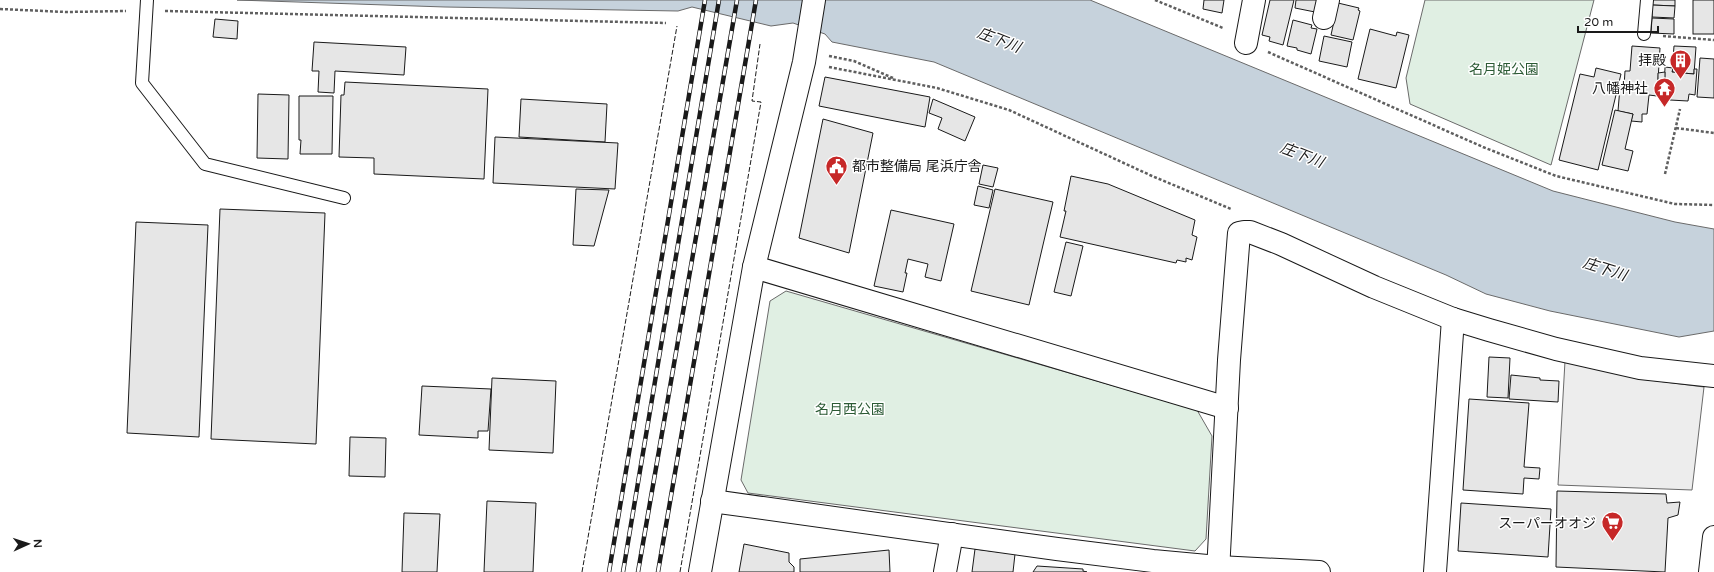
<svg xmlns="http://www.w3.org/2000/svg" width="1714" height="572" font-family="'Varela Round','Noto Sans JP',sans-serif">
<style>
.green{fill:#e0efe3;stroke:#6a6a6a}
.parking{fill:#ededed;stroke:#6a6a6a}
.water{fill:#c6d2dc;stroke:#6a6a6a}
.building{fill:#e6e6e6;stroke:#1a1a1a}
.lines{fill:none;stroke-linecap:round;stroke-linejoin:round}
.lane-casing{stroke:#1a1a1a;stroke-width:14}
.street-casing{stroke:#1a1a1a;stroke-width:24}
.secondary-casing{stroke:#1a1a1a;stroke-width:24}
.path{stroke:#5f5f5f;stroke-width:2.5;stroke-dasharray:3 2;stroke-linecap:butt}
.lane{stroke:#fff;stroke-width:12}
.street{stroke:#fff;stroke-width:22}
.secondary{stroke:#fff;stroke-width:22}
.rail-casing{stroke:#1a1a1a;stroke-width:4.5}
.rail{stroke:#fff;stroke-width:3;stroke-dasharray:9;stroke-linecap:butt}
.fence{stroke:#1a1a1a;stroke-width:1;stroke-dasharray:5 2;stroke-linecap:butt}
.labels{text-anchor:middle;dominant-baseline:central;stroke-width:3;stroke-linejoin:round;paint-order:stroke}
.poi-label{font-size:14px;fill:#1a1a1a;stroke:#fff;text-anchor:end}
.park-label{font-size:14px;fill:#2b5a34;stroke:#fff}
.water-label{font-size:15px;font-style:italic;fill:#1a1a1a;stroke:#fff}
</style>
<rect width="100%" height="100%" fill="#fff"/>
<g class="green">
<polygon points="1425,0 1594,0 1551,165 1410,104 1406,78"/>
<polygon points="786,291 1197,410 1212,436 1206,539 1195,551 748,493 741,480 770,301"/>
</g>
<polygon class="parking" points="1565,361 1642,379 1704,387 1692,490 1558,485"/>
<polygon class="water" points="237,0 1090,0 1553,191 1675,222 1714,229 1714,331 1679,337 1550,311 1486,294 1446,275 934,62 832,42 825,34 793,23 771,26 692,7 678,11 445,7"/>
<g class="building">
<polygon points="1204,0 1224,0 1222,13 1203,9"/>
<polygon points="1270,0 1294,0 1283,45 1269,41 1270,37 1262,35"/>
<polygon points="1296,0 1317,0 1315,12 1295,8"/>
<polygon points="1653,0 1675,0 1675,6 1652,5"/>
<rect x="1693" y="0" width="21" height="34"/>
<polygon points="1338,3 1359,8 1358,10 1360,11 1353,40 1331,35"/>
<polygon points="1652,5 1675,6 1674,18 1652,17"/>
<polygon points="1652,18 1674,19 1674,34 1651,33"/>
<polygon points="215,19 238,21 237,39 213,37"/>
<polygon points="1293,20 1312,25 1311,28 1317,29 1311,54 1297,50 1297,48 1287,46"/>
<polygon points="1370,29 1396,36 1397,32 1409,35 1396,88 1358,79"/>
<polygon points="1324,36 1352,42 1347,67 1319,61"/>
<polygon points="314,42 406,47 404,75 335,71 334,93 318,92 319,71 312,71"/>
<polygon points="1632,46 1660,48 1657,96 1649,95 1647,114 1642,114 1642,122 1631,121 1633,114 1618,111 1620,87 1624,87 1625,71 1630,71"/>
<polygon points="1674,46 1696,47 1694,74 1672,72"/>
<polygon points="1700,58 1714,59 1714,98 1697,97"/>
<polygon points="1665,67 1673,68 1672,72 1694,74 1694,69 1697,69 1695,95 1689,94 1688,101 1670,100 1671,93 1664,93"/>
<polygon points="1596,68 1621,74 1598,170 1559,160 1580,74 1594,77"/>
<polygon points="1665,72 1665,85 1658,86 1658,73"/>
<polygon points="825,77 930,97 925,127 819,106"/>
<polygon points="345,82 488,89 484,179 374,174 374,158 339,157 341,95 344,95"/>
<polygon points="258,94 289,95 288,159 257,158"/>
<polygon points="299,96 333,96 332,154 300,154 301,140 299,140"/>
<polygon points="521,99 607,104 605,142 519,137"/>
<polygon points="933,99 975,117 965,141 938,129 942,118 929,113"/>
<polygon points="1615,110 1633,114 1625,149 1633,151 1628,171 1602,165"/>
<polygon points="823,119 873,133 849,253 799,238"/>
<polygon points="495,137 618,143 615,189 493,183"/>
<polygon points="983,165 998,168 993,187 979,184"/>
<polygon points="1071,176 1108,184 1195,220 1192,235 1197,237 1192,260 1186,258 1186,262 1177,260 1176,263 1060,237 1066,211 1064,211"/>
<polygon points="978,186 993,190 989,208 974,205"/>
<polygon points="576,189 609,190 594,246 573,245"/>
<polygon points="995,189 1053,202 1029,305 971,291"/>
<polygon points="220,209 325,213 316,444 211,439"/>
<polygon points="891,210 954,224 941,281 925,277 928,264 908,259 905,273 907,273 903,292 874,286"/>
<polygon points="136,222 208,225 199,437 127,433"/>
<polygon points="1066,242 1083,246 1071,296 1054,292"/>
<polygon points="1489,357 1510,358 1508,398 1487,397"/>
<polygon points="1511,375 1540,378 1540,380 1559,381 1558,402 1509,399"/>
<polygon points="492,378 556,381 553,453 489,450"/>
<polygon points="422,386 491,389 488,431 478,431 478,438 419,435"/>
<polygon points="1469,399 1529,403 1524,467 1540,468 1539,479 1524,478 1523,494 1463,490"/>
<polygon points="350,437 386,438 385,477 349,476"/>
<polygon points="1557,491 1666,494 1667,503 1680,502 1678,515 1668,518 1665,572 1556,567"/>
<polygon points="487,501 536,503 533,572 484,572"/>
<polygon points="1461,503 1551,509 1548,557 1458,551"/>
<polygon points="404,513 440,514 437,572 402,572"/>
<polygon points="744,544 789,553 789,562 794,567 794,572 739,572"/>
<polygon points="975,549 1015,554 1013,572 972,572"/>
<polygon points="889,550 890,572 800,572 800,559"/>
<polygon points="1037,566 1083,569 1083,571 1087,572 1033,572"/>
</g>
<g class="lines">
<defs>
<g id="lane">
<polyline points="147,0 142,83 205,164 344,198"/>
<polyline points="1644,34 1647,0"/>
</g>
<g id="street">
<polyline points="1324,18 1328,0"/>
<polyline points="1246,43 1254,0"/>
<polyline points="754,267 1227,408"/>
<polyline points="712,501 1057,549 1153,561 1218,567 1319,572"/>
<polyline points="700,572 754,267 804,62 814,0"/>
<polyline points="945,572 952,534"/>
<polyline points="1218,572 1229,360 1239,233 1244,232 1250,232 1281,244 1374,287 1453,319 1489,330 1556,349 1640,368 1714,376"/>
<polyline points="1435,572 1453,319"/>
</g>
<polyline id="secondary" points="1710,572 1714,537"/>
</defs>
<use href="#lane" class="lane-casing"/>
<use href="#street" class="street-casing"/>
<use href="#secondary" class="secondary-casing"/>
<g class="path">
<polyline points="1155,0 1223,28"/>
<polyline points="0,9 66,12 126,11"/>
<polyline points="165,11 666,23"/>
<polyline points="1663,36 1714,40"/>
<polyline points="1268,52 1483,147 1556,176 1675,204 1714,205"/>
<polyline points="829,56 854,61 893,78"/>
<polyline points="829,67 937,88 1009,110 1152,176 1231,209"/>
<polyline points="1676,128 1714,133"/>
<polyline points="1665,174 1680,109"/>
</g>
<use href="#lane" class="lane"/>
<use href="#street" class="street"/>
<use href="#secondary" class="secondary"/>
<defs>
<g id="rail">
<polyline points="609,572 705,0"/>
<polyline points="623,572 719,0"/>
<polyline points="638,572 737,0"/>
<polyline points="658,572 756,0"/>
</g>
</defs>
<use href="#rail" class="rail-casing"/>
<use href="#rail" class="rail"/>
<g class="fence">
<polyline points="582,572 677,26"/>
<polyline points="680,572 761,102 752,101 760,44"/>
</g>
</g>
<defs>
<symbol id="building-pin" viewBox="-11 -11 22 30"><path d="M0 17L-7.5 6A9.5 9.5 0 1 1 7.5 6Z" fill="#c62828" stroke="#fff"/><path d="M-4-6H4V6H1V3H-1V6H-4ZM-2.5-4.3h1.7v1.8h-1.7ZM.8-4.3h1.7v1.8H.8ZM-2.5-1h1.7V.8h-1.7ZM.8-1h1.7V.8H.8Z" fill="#fff"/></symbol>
<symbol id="temple-pin" viewBox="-11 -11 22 30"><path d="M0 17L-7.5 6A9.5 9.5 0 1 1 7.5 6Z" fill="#c62828" stroke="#fff"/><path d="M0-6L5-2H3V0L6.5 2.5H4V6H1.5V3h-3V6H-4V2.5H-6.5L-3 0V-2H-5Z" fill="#fff"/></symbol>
<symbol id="civic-pin" viewBox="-11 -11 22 30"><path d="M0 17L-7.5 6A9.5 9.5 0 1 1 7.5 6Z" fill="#c62828" stroke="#fff"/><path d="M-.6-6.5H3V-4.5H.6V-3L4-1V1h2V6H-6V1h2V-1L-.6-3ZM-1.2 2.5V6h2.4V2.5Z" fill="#fff"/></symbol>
<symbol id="supermarket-pin" viewBox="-11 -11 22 30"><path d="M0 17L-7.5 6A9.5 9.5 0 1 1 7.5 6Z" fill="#c62828" stroke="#fff"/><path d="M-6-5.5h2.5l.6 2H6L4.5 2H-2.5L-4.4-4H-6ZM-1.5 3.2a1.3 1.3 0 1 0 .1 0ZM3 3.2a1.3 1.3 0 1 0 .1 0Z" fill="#fff"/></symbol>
</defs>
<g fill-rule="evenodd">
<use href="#building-pin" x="1668" y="48" width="25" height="34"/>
<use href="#temple-pin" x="1652" y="76" width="25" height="34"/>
<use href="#civic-pin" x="824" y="154" width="25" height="34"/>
<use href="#supermarket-pin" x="1600" y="510" width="25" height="34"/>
</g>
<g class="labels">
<g class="poi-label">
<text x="1666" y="60">拝殿</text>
<text x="1648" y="88">八幡神社</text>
<text x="852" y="166" text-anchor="start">都市整備局 尾浜庁舎</text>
<text x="1596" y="523">スーパーオオジ</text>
</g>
<g class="park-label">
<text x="1504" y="69">名月姫公園</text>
<text x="850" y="409">名月西公園</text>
</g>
<g class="water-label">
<text transform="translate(999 40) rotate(21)">庄下川</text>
<text transform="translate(1302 155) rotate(21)">庄下川</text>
<text transform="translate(1605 269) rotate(18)">庄下川</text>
</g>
</g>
<g transform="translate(28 544) rotate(87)" stroke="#ffffff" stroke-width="3" paint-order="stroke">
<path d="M0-3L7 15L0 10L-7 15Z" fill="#1a1a1a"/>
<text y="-6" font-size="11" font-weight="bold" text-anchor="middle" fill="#1a1a1a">N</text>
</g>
<path d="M1578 26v6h80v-6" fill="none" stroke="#1a1a1a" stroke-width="2"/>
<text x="1584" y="26" font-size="12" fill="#1a1a1a" stroke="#ffffff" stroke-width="3" paint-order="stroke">20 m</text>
</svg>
